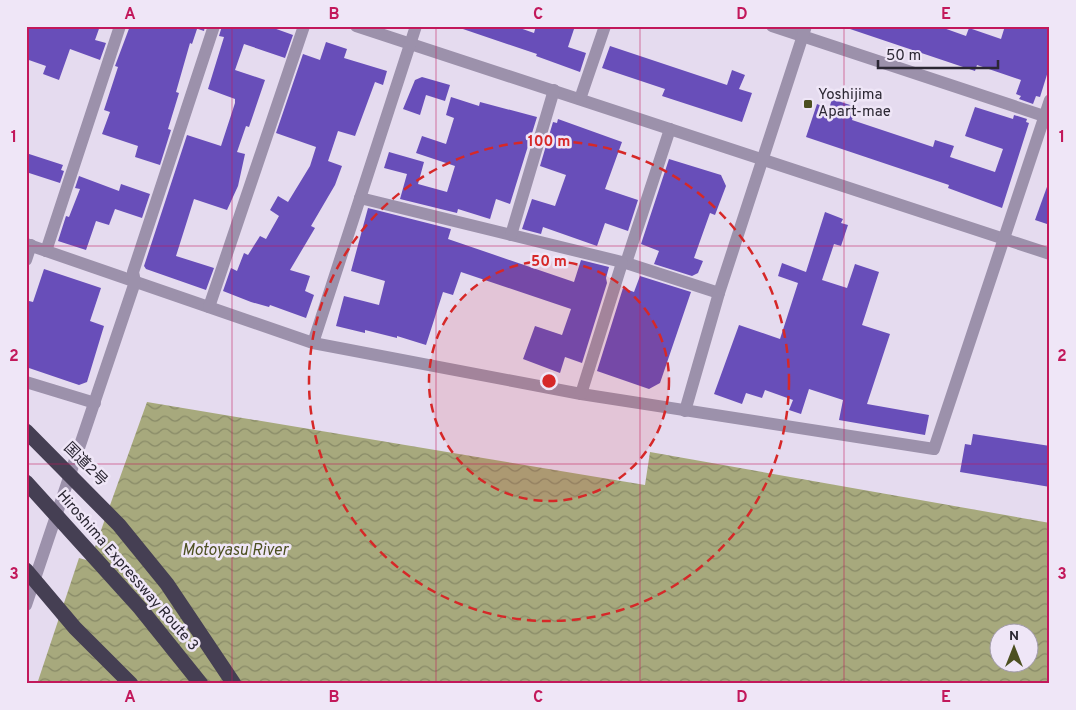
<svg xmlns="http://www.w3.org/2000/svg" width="1076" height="710" font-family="Overpass,'Noto Sans JP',sans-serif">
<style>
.water{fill:url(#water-waves);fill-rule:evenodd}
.building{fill:#684eb9}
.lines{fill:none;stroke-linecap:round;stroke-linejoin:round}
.minor{stroke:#9c91ab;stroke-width:12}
.highway{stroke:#453f53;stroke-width:15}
.grid{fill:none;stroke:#c2185b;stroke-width:1;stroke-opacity:0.55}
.ring{fill:none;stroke:#d62828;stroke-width:2.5;stroke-dasharray:9 6}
.poi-dot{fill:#4d5021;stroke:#efe6f7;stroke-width:2}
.labels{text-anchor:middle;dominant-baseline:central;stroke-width:5;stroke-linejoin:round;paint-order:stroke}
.poi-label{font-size:15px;fill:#2b2733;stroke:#efe6f7;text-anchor:start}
.street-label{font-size:15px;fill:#2b2733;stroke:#efe6f7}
.water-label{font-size:16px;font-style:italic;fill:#4d5021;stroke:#efe6f7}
.centre{fill:#d62828;stroke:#efe6f7;stroke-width:2.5}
.ring-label{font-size:15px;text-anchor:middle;font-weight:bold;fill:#d62828;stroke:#efe6f7;stroke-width:5;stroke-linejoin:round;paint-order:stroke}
.neatline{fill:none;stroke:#c2185b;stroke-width:2}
.grid-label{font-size:16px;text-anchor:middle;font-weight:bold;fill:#c2185b}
</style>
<defs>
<pattern id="water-waves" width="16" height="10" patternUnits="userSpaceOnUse" patternTransform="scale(1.25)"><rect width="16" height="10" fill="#a7a97d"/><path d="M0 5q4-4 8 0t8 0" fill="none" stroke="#888a67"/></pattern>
</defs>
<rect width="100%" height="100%" fill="#e5dbef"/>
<path class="water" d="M147,402L645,485L650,452L1050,523V684H37L79,558L90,561ZM998,632H1028V662H998Z"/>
<g class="building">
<polygon points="26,26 100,26 95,40 106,43 100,60 70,49 59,80 43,74 46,66 26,59"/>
<polygon points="130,26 205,26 204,31 198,29 198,26 192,44 190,43 176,92 179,93 168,129 171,130 160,165 135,157 138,146 102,134 110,112 104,110 118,67 115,66"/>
<polygon points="222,26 268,26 293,35 285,58 244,44 235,70 265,80 249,127 246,126 237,152 245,154 238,186 227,210 194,199 176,256 214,268 206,290 146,269 144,266 187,135 221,146 235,103 235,99 208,89 224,37 219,36"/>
<polygon points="460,26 514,26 534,33 536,26 575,26 568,47 586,53 580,72 536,56 537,54 460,28"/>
<polygon points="850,26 938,26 966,36 969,28 1001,39 1005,26 1043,26 1050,29 1050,65 1040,97 1036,96 1033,104 1019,99 1021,96 1016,94 1021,80 977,65 975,71 850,29"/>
<polygon points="326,42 347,49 344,58 387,71 383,85 375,82 355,136 338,131 328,161 342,166 335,185 311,226 315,228 290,270 310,276 305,291 314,295 306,318 270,305 269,307 251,302 223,291 231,268 237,271 244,253 248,255 260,236 266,239 279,216 270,210 278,196 288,202 310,166 316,147 276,133 303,54 320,60"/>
<polygon points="610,46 727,85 732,70 745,75 739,89 752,93 742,122 662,96 665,89 602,68"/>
<polygon points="422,77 450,85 445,101 426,95 420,115 403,109 415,80"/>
<polygon points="451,97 479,106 480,102 537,117 510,204 496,199 490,219 458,209 457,213 400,199 407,174 384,168 389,152 424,162 418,184 447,192 455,166 416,153 422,136 446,144 454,118 446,115"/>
<polygon points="832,99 856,107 852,120 933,147 935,140 954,146 950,157 995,172 1003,149 965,136 975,107 1013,119 1014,115 1027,119 1026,122 1029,123 1002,208 948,188 949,185 806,137 817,104 829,109"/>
<polygon points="558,119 622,142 605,189 638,200 628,231 605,223 597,246 543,227 541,234 522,229 532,199 555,206 566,175 540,166 553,122 557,123"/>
<polygon points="26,153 63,165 61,170 64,171 60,183 26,172"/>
<polygon points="669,159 721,175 726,186 715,215 710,213 694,258 703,261 698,273 692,276 654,264 659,251 641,244"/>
<polygon points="79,176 119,191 121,184 150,194 142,218 115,209 109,225 96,221 86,250 58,241 66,216 69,217 80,189 75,188"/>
<polygon points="1048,184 1050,184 1050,225 1035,220"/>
<polygon points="368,208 451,229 448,239 574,282 581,260 609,267 606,278 607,283 582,363 565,357 560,373 523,359 535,326 562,335 571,309 461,272 453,295 443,292 426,345 397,336 397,338 365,330 365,333 336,326 344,296 379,305 385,281 351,271"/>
<polygon points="825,212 843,219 841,223 848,225 841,246 834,244 822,280 847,288 855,264 879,272 862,325 890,334 867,404 929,415 925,435 839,420 843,400 809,389 801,414 789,410 793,400 765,390 762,398 746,393 742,404 714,394 739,325 780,339 798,283 778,276 782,263 806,272"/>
<polygon points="44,269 101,288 90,321 104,326 87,382 79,385 26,367 26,310 29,301 33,302"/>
<polygon points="640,276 691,292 660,383 649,389 597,371 623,288 634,292"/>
<polygon points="973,434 1050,446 1050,487 960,472 965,444 971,445"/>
</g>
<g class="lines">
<g class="minor">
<polyline points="356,26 1050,254"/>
<polyline points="772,26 1050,118"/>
<polyline points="580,99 605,26"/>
<polyline points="360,198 626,263 719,293"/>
<polyline points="511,235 554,90"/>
<polyline points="26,244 313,343 581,394 934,449 1050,100"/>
<polyline points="46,251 120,26"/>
<polyline points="26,260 31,245"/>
<polyline points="626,263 670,129"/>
<polyline points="209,307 304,26"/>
<polyline points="313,343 416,26"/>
<polyline points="26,382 95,403"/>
<polyline points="581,394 622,263"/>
<polyline points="685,411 719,293 806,26"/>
<polyline points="26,605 135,282 133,272 214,26"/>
</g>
<g class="highway">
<polyline points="26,431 119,525 167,584 234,684"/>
<polyline points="26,482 140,608 201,684"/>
<polyline points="26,570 75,628 131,684"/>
</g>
</g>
<path class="grid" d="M232,26V684M436,26V684M640,26V684M844,26V684M26,246H1050M26,464H1050"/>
<circle cx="549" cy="381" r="120" fill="#d62828" fill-opacity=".12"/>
<g class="ring">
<circle cx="549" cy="381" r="120"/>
<circle cx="549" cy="381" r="240"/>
</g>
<rect class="poi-dot" x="803" y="99" width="10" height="10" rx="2.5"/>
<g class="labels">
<g class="poi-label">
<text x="818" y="95">Yoshijima<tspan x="818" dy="17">Apart-mae</tspan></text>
</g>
<g class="street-label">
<text transform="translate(85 465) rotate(45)">国道2号</text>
<text transform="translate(127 571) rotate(49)">Hiroshima Expressway Route 3</text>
</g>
<g class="water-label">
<text x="235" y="551">Motoyasu River</text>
</g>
</g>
<circle cx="549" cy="381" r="8" class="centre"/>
<g class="ring-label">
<text x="549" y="146">100 m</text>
<text x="549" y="266">50 m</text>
</g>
<rect width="1076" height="710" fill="none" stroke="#efe6f7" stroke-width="55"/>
<g transform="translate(1014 648)"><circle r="24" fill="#efe6f7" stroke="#a19aa9"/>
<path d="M0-4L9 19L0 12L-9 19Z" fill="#4d5021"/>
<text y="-8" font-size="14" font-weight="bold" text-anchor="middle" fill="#2b2733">N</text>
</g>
<path d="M878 60v8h120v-8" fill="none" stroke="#2b2733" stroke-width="2.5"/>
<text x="886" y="60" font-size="15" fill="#2b2733" stroke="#efe6f7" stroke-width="4" paint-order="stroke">50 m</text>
<rect x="28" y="28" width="1020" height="654" class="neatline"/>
<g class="grid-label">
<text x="130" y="19">A</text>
<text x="334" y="19">B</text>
<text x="538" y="19">C</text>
<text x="742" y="19">D</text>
<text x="946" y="19">E</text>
<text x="14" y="142">1</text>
<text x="1062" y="142">1</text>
<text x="14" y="361">2</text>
<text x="1062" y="361">2</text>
<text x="14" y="579">3</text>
<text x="1062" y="579">3</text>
<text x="130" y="702">A</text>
<text x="334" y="702">B</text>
<text x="538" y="702">C</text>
<text x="742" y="702">D</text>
<text x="946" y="702">E</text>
</g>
</svg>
